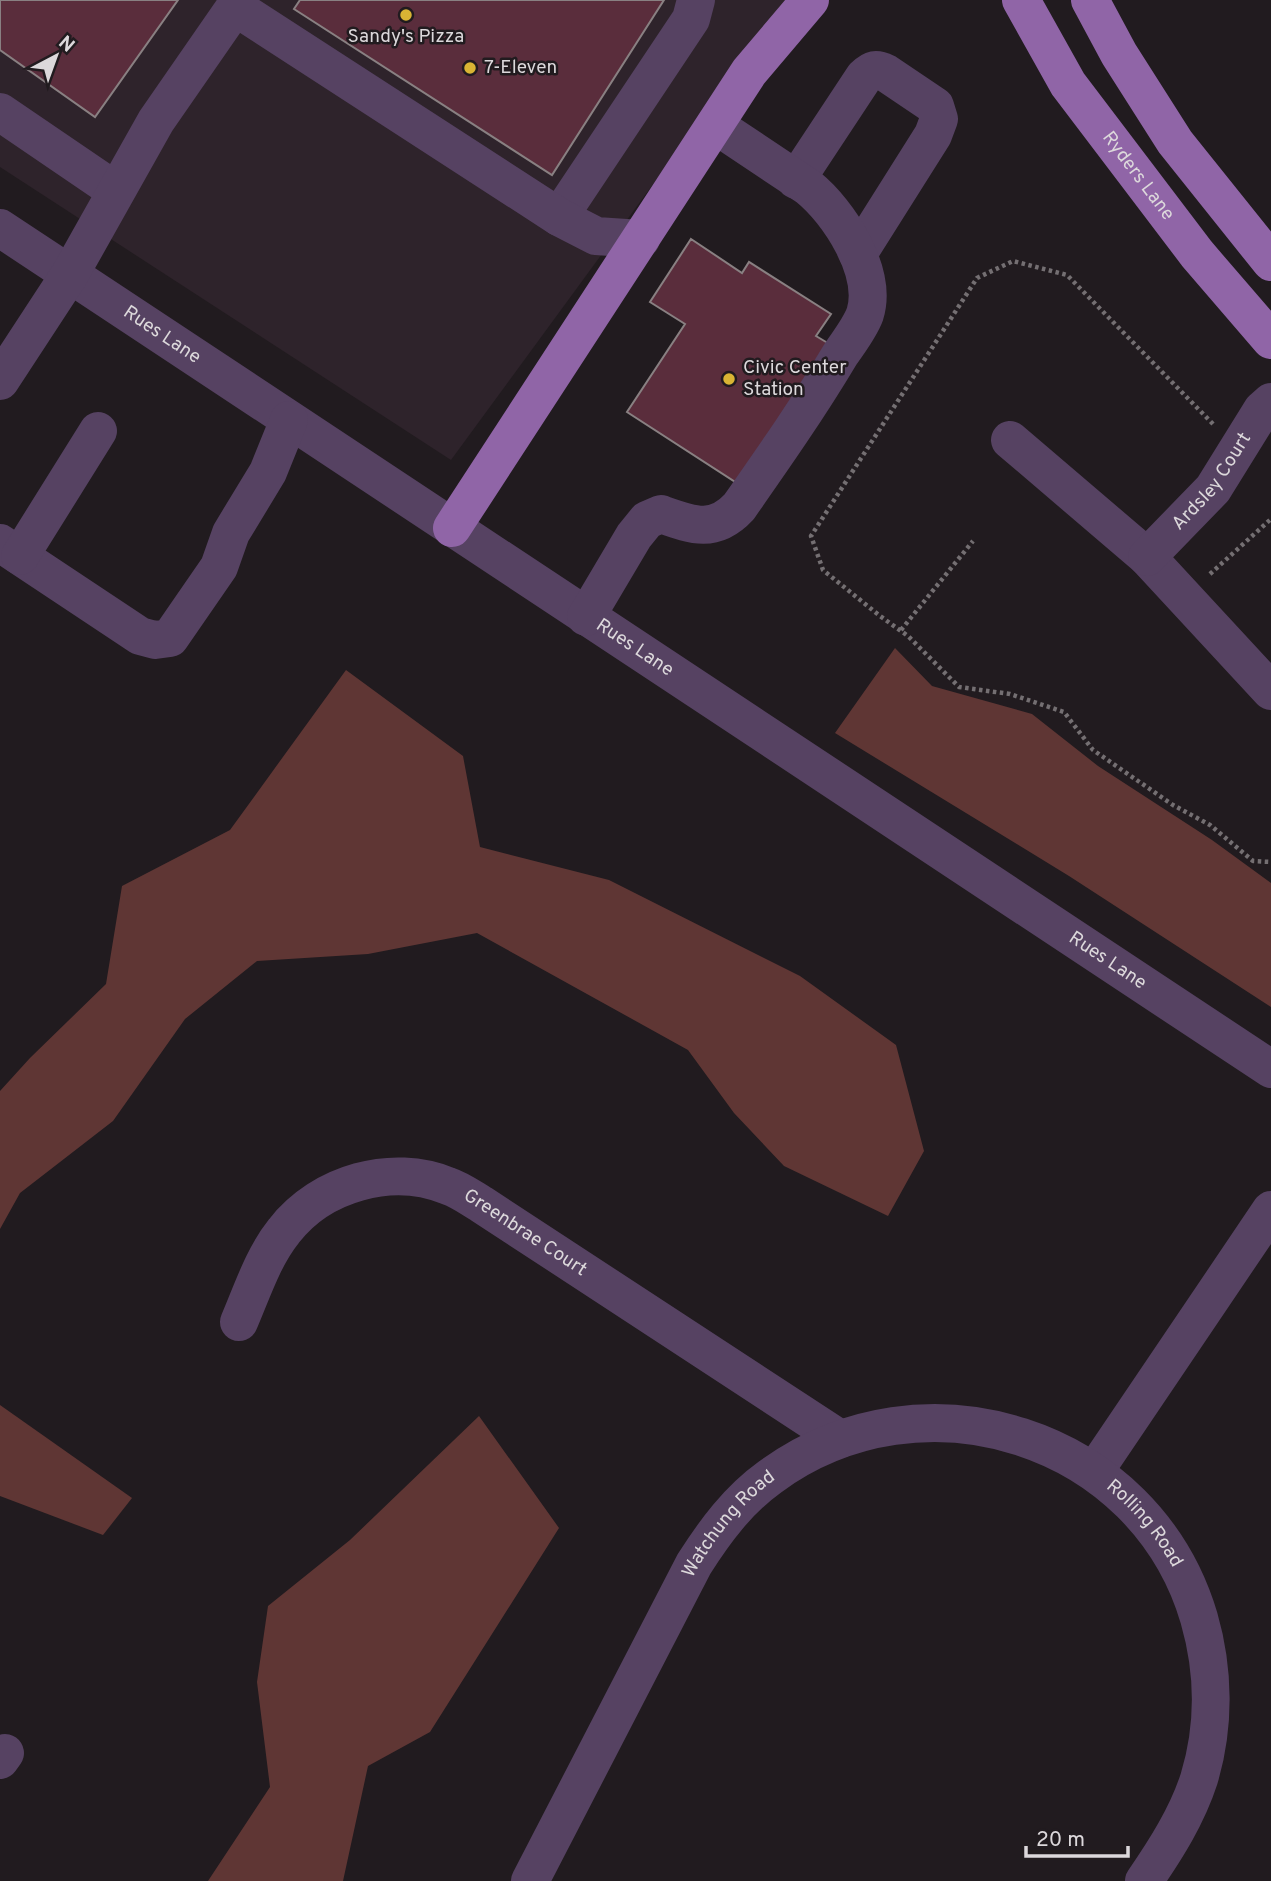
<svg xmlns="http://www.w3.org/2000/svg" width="1271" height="1881" font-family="Overpass,sans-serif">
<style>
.built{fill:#2e232b}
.green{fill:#5f3634}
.building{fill:#5a2d3c;stroke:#898082;stroke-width:2}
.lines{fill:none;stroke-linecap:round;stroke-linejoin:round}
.path{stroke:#746f72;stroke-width:4.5;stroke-dasharray:3.5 3.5;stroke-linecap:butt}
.minor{stroke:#564262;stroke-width:38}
.major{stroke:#9065a7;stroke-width:38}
.poi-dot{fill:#d9b434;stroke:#211b1f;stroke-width:2.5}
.labels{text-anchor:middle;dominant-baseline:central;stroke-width:5;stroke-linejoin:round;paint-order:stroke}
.poi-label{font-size:19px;fill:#dcd8db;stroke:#211b1f;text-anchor:start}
.street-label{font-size:19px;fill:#dcd8db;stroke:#211b1f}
</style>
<rect width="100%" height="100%" fill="#211b1f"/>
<polygon class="built" points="0,0 788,0 451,460 0,167"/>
<g class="green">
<polygon points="895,648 932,686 1032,714 1098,766 1212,840 1271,883 1271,1007 1069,876 835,733"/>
<polygon points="346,670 463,756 480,847 609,880 800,976 896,1045 924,1151 888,1216 784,1166 734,1113 688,1050 477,933 368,954 257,961 185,1019 113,1121 20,1193 0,1229 0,1091 30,1058 106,984 122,886 230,830"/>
<polygon points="0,1405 132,1498 103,1535 0,1496"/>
<polygon points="479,1416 559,1528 430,1732 368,1766 343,1881 208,1881 270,1787 257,1682 268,1606 350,1540"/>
</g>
<g class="building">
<polygon points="0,0 178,0 95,117 0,50"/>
<polygon points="300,0 664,0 552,175 294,9"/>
<polygon points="691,239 742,273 749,262 831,314 816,336 831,345 740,485 627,412 685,324 650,302"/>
</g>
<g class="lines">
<g class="path">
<polyline points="1213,424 1067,275 1013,261 977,278 811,536 823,570 880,616 908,636 959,687 1010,694 1064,712 1093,750 1173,805 1210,825 1253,861 1271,862"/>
<polyline points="1210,574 1271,519"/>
<polyline points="901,630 973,541"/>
</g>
<g class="minor">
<polyline points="0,112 116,191"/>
<path d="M796,180L864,77C872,69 876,68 886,73L935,106L939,119L933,135L858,254"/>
<polyline points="559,217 691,19 696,0"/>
<path id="s1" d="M0,228L1271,1069"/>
<polyline points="0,381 70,274 156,121 235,7 559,217 596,236 641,239"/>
<polyline points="1010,440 1147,557 1271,691"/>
<polyline points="0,543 140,636 155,640 170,638 219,567 231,533 268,472 289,420"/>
<polyline points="20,556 98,431"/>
<path id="s2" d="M1147,557L1213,489L1262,410L1271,402"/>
<path d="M586,617L634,536L647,520L661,514C692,525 714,534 739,507C774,457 809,407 840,355C848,343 860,328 865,314C878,272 839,212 808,187L715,125"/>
<path id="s3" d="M239,1322C252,1292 263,1257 284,1231C321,1183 392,1163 448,1186C460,1190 471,1198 481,1204L840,1439"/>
<polyline points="1094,1472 1271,1210"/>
<polyline points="0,1760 5,1753"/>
<path id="s4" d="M530,1881L694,1564C715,1531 738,1500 770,1477C922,1365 1145,1435 1199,1618C1214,1670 1215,1726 1199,1779C1187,1816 1166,1849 1144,1881"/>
</g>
<g class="major">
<path id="s5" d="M1021,0L1068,84L1197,254L1271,340"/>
<polyline points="1090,0 1119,54 1175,142 1271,262"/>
<polyline points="452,528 749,72 810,0"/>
</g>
</g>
<g class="poi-dot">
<circle cx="406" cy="15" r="7"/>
<circle cx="470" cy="68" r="7"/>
<circle cx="729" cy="379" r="7"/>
</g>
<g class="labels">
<g class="poi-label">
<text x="406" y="37" text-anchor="middle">Sandy's Pizza</text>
<text x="484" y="68">7-Eleven</text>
<text x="743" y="368">Civic Center<tspan x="743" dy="22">Station</tspan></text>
</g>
<g class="street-label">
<text stroke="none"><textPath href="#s5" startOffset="212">Ryders Lane</textPath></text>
<text stroke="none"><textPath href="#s1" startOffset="194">Rues Lane</textPath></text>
<text stroke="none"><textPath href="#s2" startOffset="100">Ardsley Court</textPath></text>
<text stroke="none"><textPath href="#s1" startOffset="761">Rues Lane</textPath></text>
<text stroke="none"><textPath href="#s1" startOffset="1328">Rues Lane</textPath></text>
<text stroke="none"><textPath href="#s3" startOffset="374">Greenbrae Court</textPath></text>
<text stroke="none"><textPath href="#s4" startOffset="891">Rolling Road</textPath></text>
<text stroke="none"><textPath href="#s4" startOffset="410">Watchung Road</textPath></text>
</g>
</g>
<g transform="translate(56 56) rotate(41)" stroke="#211b1f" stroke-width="5" paint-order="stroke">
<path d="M0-5L12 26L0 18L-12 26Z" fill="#dcd8db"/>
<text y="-10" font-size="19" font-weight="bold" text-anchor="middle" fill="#dcd8db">N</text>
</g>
<path d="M1026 1846v10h102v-10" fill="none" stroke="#dcd8db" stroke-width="3.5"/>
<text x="1036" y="1846" font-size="21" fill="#dcd8db" stroke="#211b1f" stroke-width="5" paint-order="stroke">20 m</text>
</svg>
